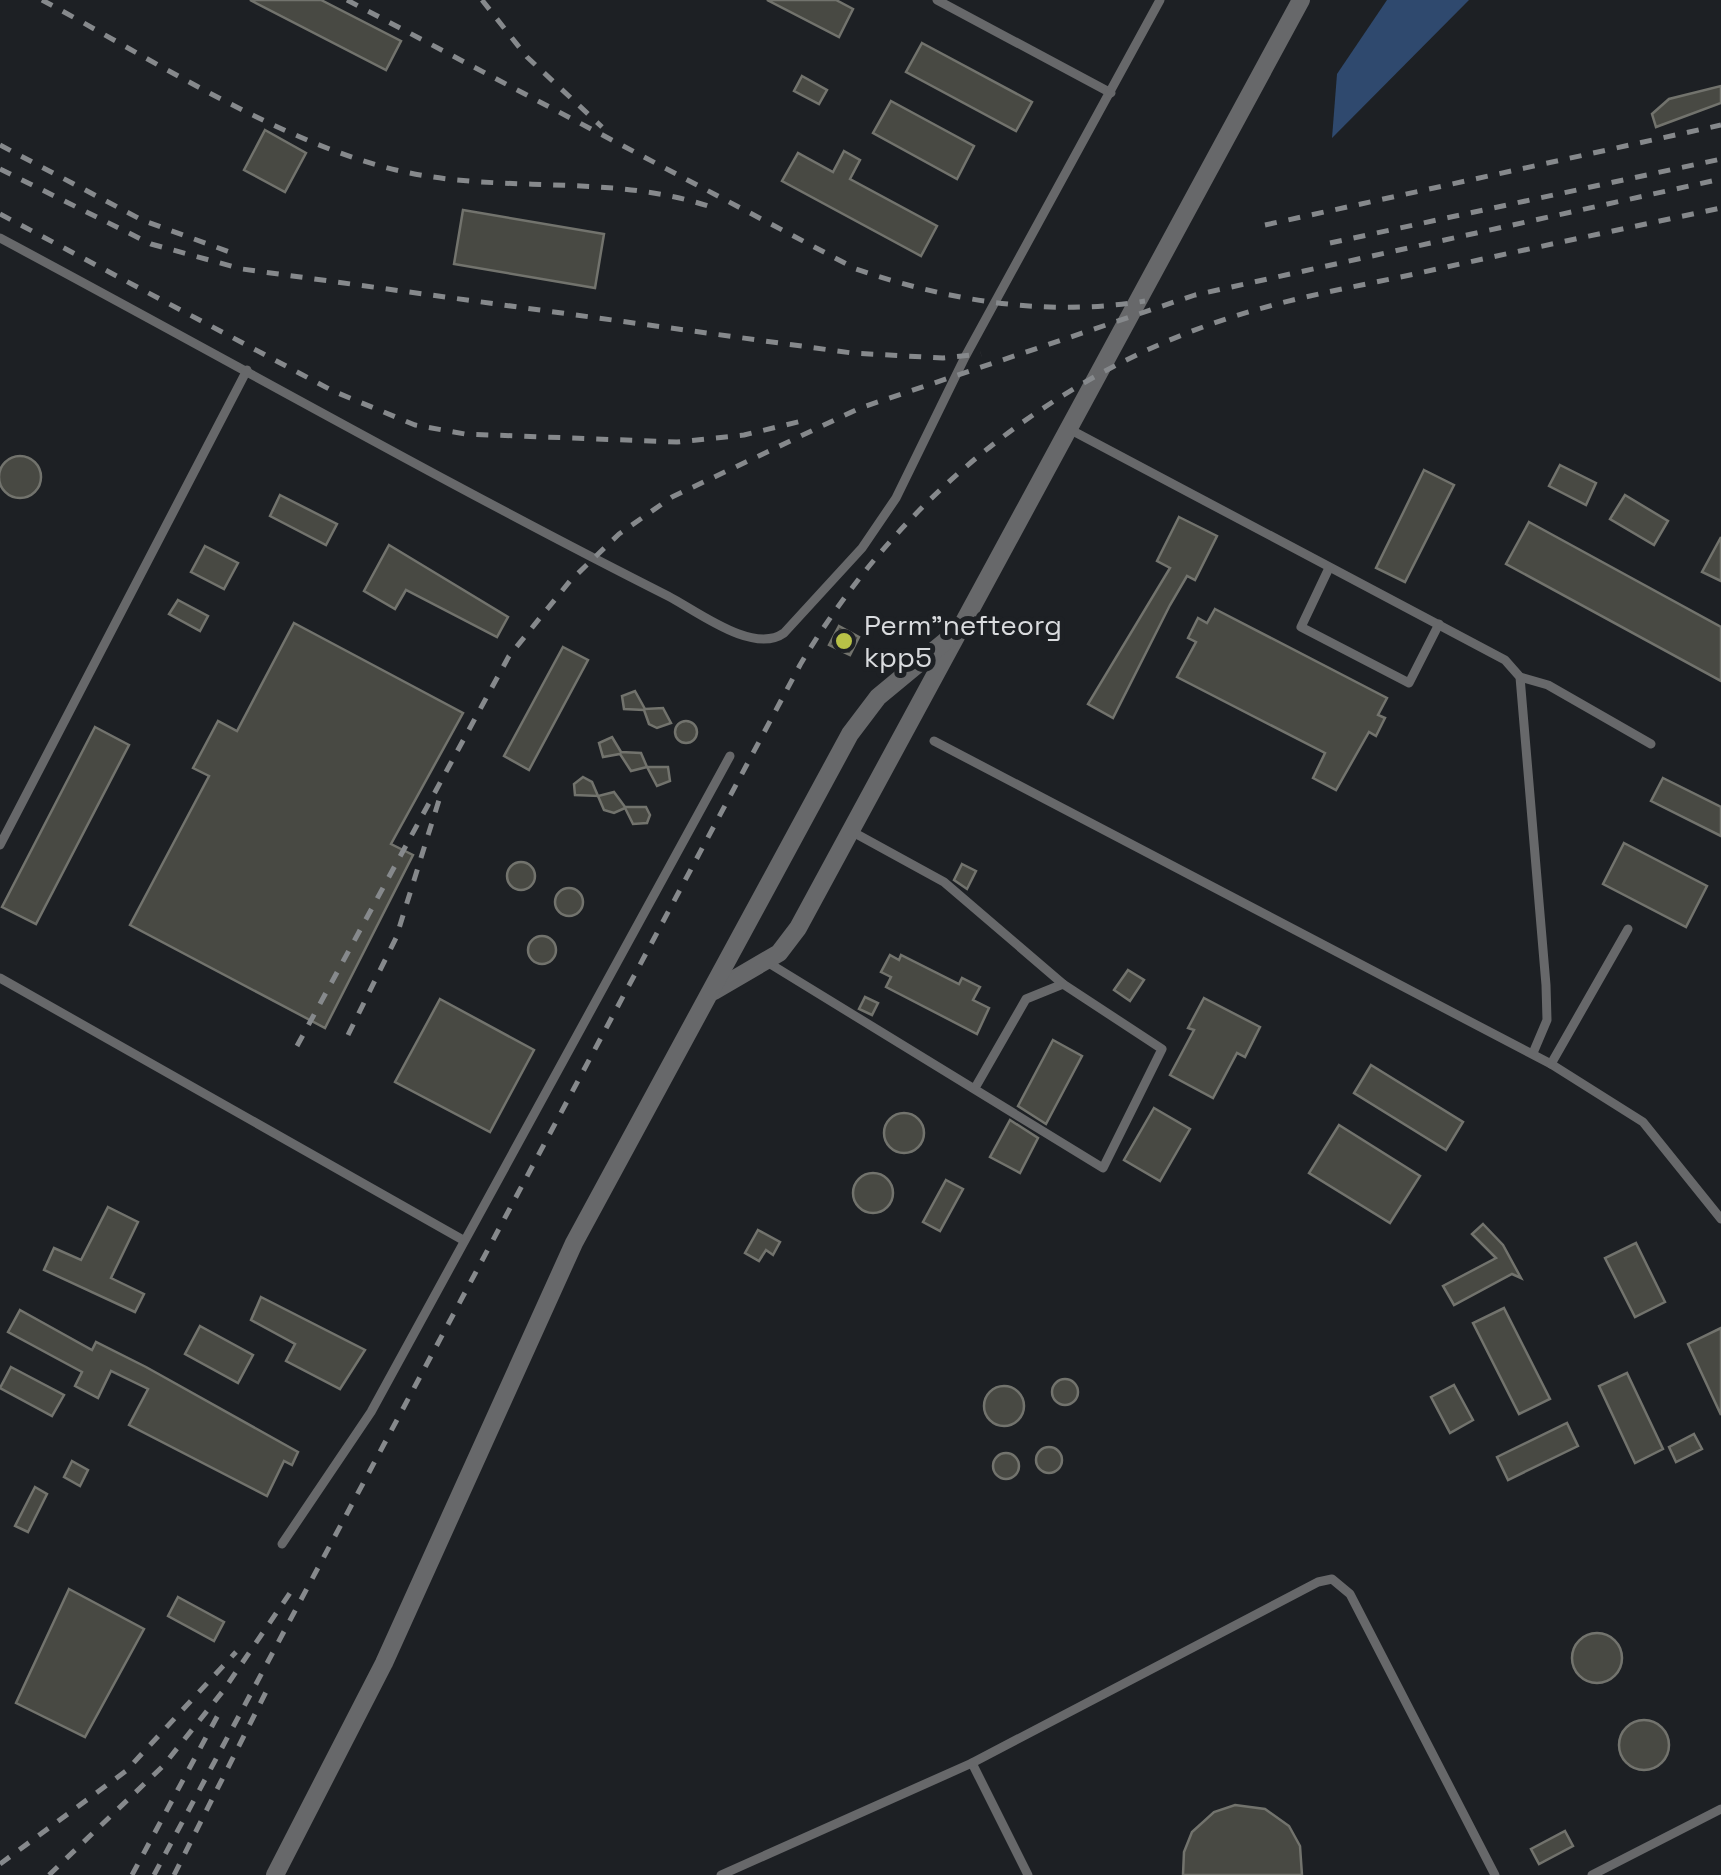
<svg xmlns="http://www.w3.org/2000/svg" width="1721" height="1875" font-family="'Space Grotesk',sans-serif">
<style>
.green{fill:#2f496e}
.building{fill:#484943;stroke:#72736d;stroke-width:2.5}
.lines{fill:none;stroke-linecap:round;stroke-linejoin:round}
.lane{stroke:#67686a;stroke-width:9}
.street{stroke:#67686a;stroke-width:18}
.rail{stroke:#86898c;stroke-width:5;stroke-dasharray:12 12;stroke-linecap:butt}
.poi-dot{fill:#b8c147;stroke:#1d2024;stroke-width:4}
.labels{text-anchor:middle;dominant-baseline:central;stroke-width:10;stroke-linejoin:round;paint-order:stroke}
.poi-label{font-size:28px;fill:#d9dbde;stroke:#1d2024;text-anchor:start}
</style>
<rect width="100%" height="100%" fill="#1d2024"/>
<polygon class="green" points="1387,0 1469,0 1332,138 1337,74"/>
<g class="building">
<polygon points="250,0 321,0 401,41 386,70"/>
<polygon points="767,0 836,0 853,9 839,37"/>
<polygon points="922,43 1032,102 1016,131 906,72"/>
<polygon points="802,76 827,90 819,104 794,91"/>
<polygon points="1721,86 1721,103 1656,127 1652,114 1669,99"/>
<polygon points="891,101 974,146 957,179 873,133"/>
<polygon points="265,130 306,153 285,192 244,170"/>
<polygon points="844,151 860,160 850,179 937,226 921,256 782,181 798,153 833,172"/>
<polygon points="463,210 604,234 595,288 454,264"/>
<circle cx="20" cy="477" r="21"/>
<polygon points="1560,465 1596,483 1586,505 1549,486"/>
<polygon points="1424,470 1454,485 1405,582 1376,568"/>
<polygon points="280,495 337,524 326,545 270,516"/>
<polygon points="1625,495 1668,521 1654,545 1610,519"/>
<polygon points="1179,517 1217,536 1195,580 1187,576 1170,605 1113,718 1088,704 1170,568 1157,561"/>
<polygon points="1529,522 1721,627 1721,681 1506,564"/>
<polygon points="1721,537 1721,581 1702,572"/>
<polygon points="389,545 508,617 497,637 406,590 395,609 364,591"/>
<polygon points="205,546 238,563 224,589 191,572"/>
<polygon points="178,600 208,616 200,631 169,614"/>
<polygon points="1215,609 1387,698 1378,715 1385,718 1376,736 1369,732 1336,790 1313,778 1325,753 1177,677 1196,642 1188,638 1198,618 1207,623"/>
<polygon points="294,623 463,713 391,844 413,855 325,1028 130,925 209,776 193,768 218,721 237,731"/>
<polygon points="839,626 859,637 850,655 829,645"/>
<polygon points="563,647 588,660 529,770 504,756"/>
<polygon points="635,691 645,709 663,708 671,723 657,728 649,724 644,710 624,709 622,696"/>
<circle cx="686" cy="732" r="11"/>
<polygon points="95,727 129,745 36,924 2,907"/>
<polygon points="612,737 621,752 641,753 647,767 668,767 670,781 657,786 647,767 631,771 620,754 603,757 599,743"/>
<polygon points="583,777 592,782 598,796 575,795 574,784"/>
<polygon points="1663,778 1721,807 1721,836 1651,801"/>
<polygon points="614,792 625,807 646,807 650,815 647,823 633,824 625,808 614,813 604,810 598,796"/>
<polygon points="1624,843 1707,886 1686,927 1603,884"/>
<circle cx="521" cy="876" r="14"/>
<polygon points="962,864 976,871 967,889 954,880"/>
<circle cx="569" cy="902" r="14"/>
<circle cx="542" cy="950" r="14"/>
<polygon points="890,955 899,960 901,955 959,984 962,978 980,987 973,1000 989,1008 977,1034 886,987 891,977 881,972"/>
<polygon points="1128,970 1144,980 1130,1001 1114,990"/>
<polygon points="865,997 878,1003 872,1015 859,1009"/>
<polygon points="1204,998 1260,1027 1245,1057 1237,1053 1213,1098 1170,1075 1194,1030 1188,1028"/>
<polygon points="440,999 534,1050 490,1132 395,1082"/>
<polygon points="1053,1040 1082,1056 1046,1124 1018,1106"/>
<polygon points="1371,1065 1463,1122 1446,1150 1354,1093"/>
<polygon points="1154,1108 1190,1129 1160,1181 1124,1160"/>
<circle cx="904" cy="1133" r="20"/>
<polygon points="1010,1120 1038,1138 1020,1173 990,1157"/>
<polygon points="1339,1125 1420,1176 1390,1223 1309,1173"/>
<circle cx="873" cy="1193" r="20"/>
<polygon points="946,1180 963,1189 940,1231 923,1222"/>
<polygon points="108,1207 138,1222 111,1278 144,1294 135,1312 44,1270 54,1248 81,1260"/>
<polygon points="1483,1224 1503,1245 1521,1278 1512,1274 1454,1305 1443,1286 1496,1258 1472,1234"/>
<polygon points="758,1230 780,1242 773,1255 766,1250 759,1261 745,1253"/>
<polygon points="1636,1243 1665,1302 1635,1317 1605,1258"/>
<polygon points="261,1297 365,1350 340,1389 286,1361 295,1344 251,1320"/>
<polygon points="1504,1308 1550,1399 1519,1414 1473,1323"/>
<polygon points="20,1310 92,1350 96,1342 146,1367 298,1452 292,1465 284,1461 267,1496 129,1425 148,1389 111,1371 98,1398 75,1386 82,1372 8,1332"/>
<polygon points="200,1326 253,1355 238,1383 185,1354"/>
<polygon points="1721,1328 1721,1415 1688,1344"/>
<polygon points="11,1367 64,1395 52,1416 0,1388"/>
<polygon points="1627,1373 1663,1449 1635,1463 1599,1386"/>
<circle cx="1065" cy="1392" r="13"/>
<polygon points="1454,1385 1473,1420 1450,1433 1431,1397"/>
<circle cx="1004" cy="1406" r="20"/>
<polygon points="1567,1423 1578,1446 1508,1480 1497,1457"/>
<polygon points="1694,1434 1702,1449 1676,1462 1669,1447"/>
<circle cx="1049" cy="1460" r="13"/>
<circle cx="1006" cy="1466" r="13"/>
<polygon points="72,1461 88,1470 80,1486 64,1477"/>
<polygon points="35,1487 47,1494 28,1532 15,1526"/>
<polygon points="69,1589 144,1629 85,1737 16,1703"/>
<polygon points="178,1597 224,1622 214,1641 168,1616"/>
<circle cx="1597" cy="1658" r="25"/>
<circle cx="1644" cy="1745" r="25"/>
<polygon points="1235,1805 1265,1809 1289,1826 1300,1846 1302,1875 1183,1875 1184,1852 1192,1832 1214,1812"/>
<polygon points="1565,1831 1573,1846 1539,1864 1531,1849"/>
</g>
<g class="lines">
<g class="lane">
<polyline points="937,0 1111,93"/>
<path d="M0,238C223,357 442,482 668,596C697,611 753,655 784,633L862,548L896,498L965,357L1160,0"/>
<polyline points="1071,430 1505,660 1520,677 1546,985 1547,1020 1533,1053"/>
<polyline points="1329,568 1301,627 1409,683 1439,624"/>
<polyline points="1520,677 1548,685 1651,744"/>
<polyline points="934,741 1551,1064 1643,1122 1721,1219"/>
<polyline points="851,831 944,882 1063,984"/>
<polyline points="0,845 247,370"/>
<polyline points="767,962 1103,1168 1162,1049 1063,984 1026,999 975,1088"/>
<polyline points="0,978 463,1240"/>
<polyline points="1551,1064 1628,929"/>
<polyline points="282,1544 371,1412 730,756"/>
<polyline points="972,1763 1028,1875"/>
<polyline points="721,1875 972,1763 1318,1582 1332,1579 1350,1594 1495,1875"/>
<polyline points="1592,1875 1721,1809"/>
</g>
<g class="street">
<polyline points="714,991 779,953 798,928 1301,0"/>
<polyline points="275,1875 384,1663 574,1243 850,734 878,697 965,625"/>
</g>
<g class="rail">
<path d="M42,0C150,58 287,147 405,172C507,194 614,173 714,208"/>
<path d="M347,0L856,269C949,301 1047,317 1145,301"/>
<polyline points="482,0 527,57 602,127"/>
<polyline points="0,145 142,220 235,254"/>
<polyline points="0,169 151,244 242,269 852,353 943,358 981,354"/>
<polyline points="0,214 333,391 415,425 465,434 677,442 744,435 806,420"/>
<polyline points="1265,225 1721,125"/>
<polyline points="1330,243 1721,159"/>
<polyline points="348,1035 396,938 439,800"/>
<polyline points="297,1046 509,656 570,581 619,534 672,497 860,408 1195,295 1721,179"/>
<polyline points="0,1864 126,1771 236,1652"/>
<polyline points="49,1875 163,1766 223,1691 290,1593"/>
<polyline points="132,1875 218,1715"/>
<path d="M154,1875L800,665C896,503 1047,378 1226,319C1286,299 1348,288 1410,275C1514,252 1617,230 1721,208"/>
<polyline points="174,1875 266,1692"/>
</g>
</g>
<circle class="poi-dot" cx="844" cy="641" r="10"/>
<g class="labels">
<g class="poi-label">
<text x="864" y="625">Perm"nefteorg<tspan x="864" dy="32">kpp5</tspan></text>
</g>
</g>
</svg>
